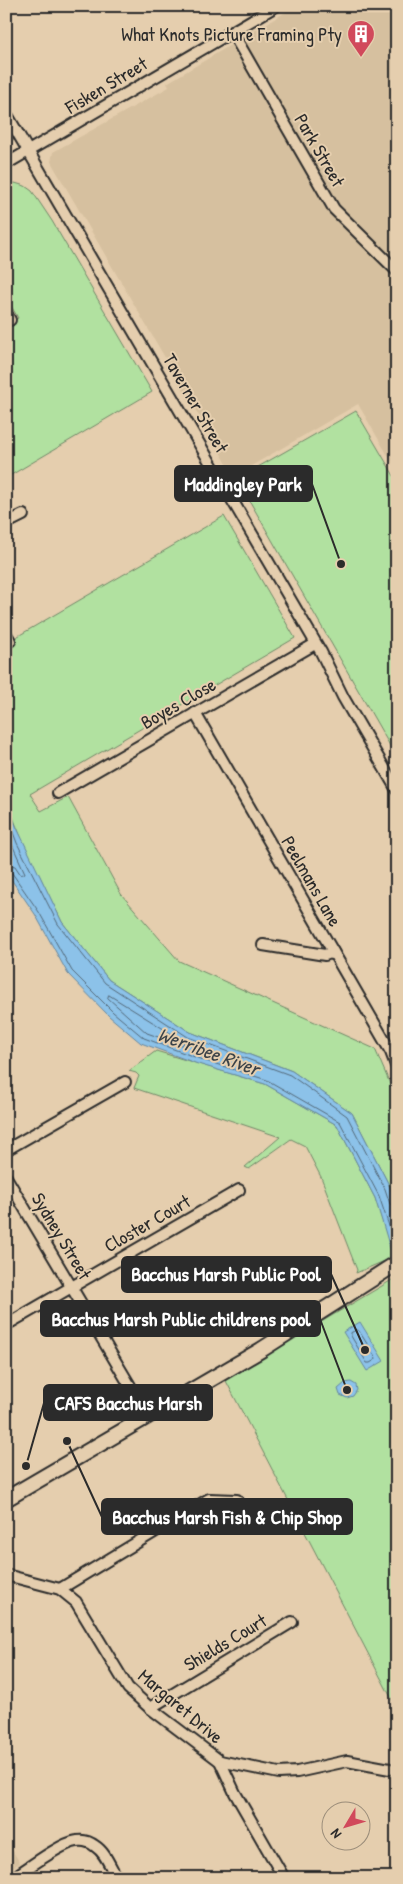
<svg xmlns="http://www.w3.org/2000/svg" width="403" height="1884" font-family="'Patrick Hand',sans-serif">
<style>
.built{fill:#d6c09f}
.green{fill:#b1e1a0;stroke:#6e8666}
.water{fill:#8cc2e9;stroke:#65869d}
.lines{fill:none;stroke-linecap:round;stroke-linejoin:round}
.shore{stroke:#526777;stroke-width:1}
.minor-casing{stroke:#2b2b2b;stroke-width:14}
.secondary-casing{stroke:#2b2b2b;stroke-width:18}
.minor{stroke:#e5ceae;stroke-width:10}
.secondary{stroke:#e5ceae;stroke-width:14}
.labels{text-anchor:middle;dominant-baseline:central;stroke-width:4;stroke-linejoin:round;paint-order:stroke}
.poi-label{font-size:19px;fill:#2b2b2b;stroke:#e5ceae;text-anchor:end}
.street-label{font-size:19px;fill:#2b2b2b;stroke:#e5ceae}
.water-label{font-size:20px;font-style:italic;fill:#3a4248;stroke:#e5ceae}
.leader{fill:none;stroke:#2b2b2b;stroke-width:2}
.callout-dot{fill:#2b2b2b;stroke:#e5ceae;stroke-width:2}
.callout{fill:#2b2b2b;stroke:#2b2b2b;stroke-width:2}
.callout-label{font-size:20px;text-anchor:middle;font-weight:bold;fill:#fff}
</style>
<rect width="100%" height="100%" fill="#e5ceae"/>
<filter id="ink" filterUnits="userSpaceOnUse"><feTurbulence type="fractalNoise" baseFrequency=".02" numOctaves="2"/><feDisplacementMap in="SourceGraphic" scale="10" xChannelSelector="R" yChannelSelector="G"/><feConvolveMatrix kernelMatrix="1 2 1 2 8 2 1 2 1" color-interpolation-filters="sRGB"/></filter>
<g filter="url(#ink)">
<g class="built">
<polygon points="296,6 397,6 397,471 358,404 234,476 51,162 53,152 169,87 167,83"/>
<polygon points="6,1840 20,1863 6,1871"/>
</g>
<g class="green">
<polygon points="15,183 25,186 32,191 52,221 152,392 6,478 6,325 18,318 6,297 6,184"/>
<polygon points="356,411 397,481 397,758 237,479"/>
<polygon points="224,516 295,638 30,794 41,811 68,797 121,894 179,961 375,1049 397,1100 397,1209 390,1187 352,1113 292,1071 190,1032 109,980 62,922 22,840 9,807 6,805 6,643"/>
<polygon points="156,1051 265,1084 337,1125 375,1198 394,1257 356,1273 357,1270 321,1177 305,1146 291,1139 249,1169 245,1167 280,1137 134,1088 139,1076 136,1073 129,1071"/>
<polygon points="397,1277 397,1709 225,1379"/>
</g>
<g class="water">
<polygon points="6,805 62,922 109,980 190,1032 292,1071 352,1113 390,1187 397,1209 397,1271 375,1198 337,1125 265,1084 198,1064 141,1043 109,1016 68,974 35,914 6,872"/>
<polygon points="360,1322 384,1361 367,1371 343,1332"/>
<polygon points="351,1382 356,1385 357,1390 353,1396 347,1398 340,1395 338,1389 345,1383"/>
</g>
<g class="lines">
<g class="shore">
<polyline points="6,814 17,843 58,924 105,983 188,1037 290,1075 347,1116 385,1189 390,1204 397,1207"/>
<polyline points="6,831 25,873 21,875 15,866 6,864"/>
<polyline points="6,871 12,873 39,912 72,971 113,1012 144,1038 200,1059 267,1080 340,1122 379,1196 397,1250"/>
<polygon points="109,995 183,1041 184,1044 181,1045 147,1033 108,998"/>
<polygon points="357,1330 359,1331 376,1358 375,1360 370,1363 367,1363 351,1336 351,1333"/>
</g>
<defs>
<g id="minor">
<polyline points="232,32 334,209 397,271"/>
<polyline points="6,113 321,652 343,697 397,790"/>
<polyline points="6,164 276,6"/>
<polyline points="6,313 10,320"/>
<polyline points="9,522 23,515"/>
<polyline points="6,634 10,641"/>
<polyline points="195,713 391,1052 397,1068"/>
<polyline points="58,793 315,644"/>
<polyline points="263,945 325,955 333,952"/>
<polyline points="6,1150 125,1082"/>
<polyline points="6,1177 148,1416"/>
<polyline points="6,1325 239,1190"/>
<polyline points="6,1575 60,1589 76,1602 128,1688 150,1708 220,1761 235,1793 284,1878"/>
<polyline points="60,1589 209,1499 237,1500"/>
<polyline points="150,1708 292,1622"/>
<polyline points="220,1761 279,1773 297,1772 347,1761 390,1769"/>
<path d="M13,1878C28,1868 61,1843 77,1841C83,1840 90,1842 95,1846C106,1853 110,1867 117,1878"/>
</g>
<polyline id="secondary" points="6,1499 261,1350 397,1263"/>
</defs>
<use href="#minor" class="minor-casing"/>
<use href="#secondary" class="secondary-casing"/>
<use href="#minor" class="minor"/>
<use href="#secondary" class="secondary"/>
</g>
</g>
<defs>
<symbol id="building-pin" viewBox="-11 -11 22 30"><path d="M0 17L-7.5 6A9.5 9.5 0 1 1 7.5 6Z" fill="#d1495b" stroke="#e5ceae"/><path d="M-4-6H4V6H1V3H-1V6H-4ZM-2.5-4.3h1.7v1.8h-1.7ZM.8-4.3h1.7v1.8H.8ZM-2.5-1h1.7V.8h-1.7ZM.8-1h1.7V.8H.8Z" fill="#fff"/></symbol>
</defs>
<g fill-rule="evenodd">
<use href="#building-pin" x="345" y="18" width="32" height="43"/>
</g>
<g class="labels">
<g class="poi-label">
<text x="342" y="34">What Knots Picture Framing Pty</text>
</g>
<g class="street-label">
<text transform="translate(106 85) rotate(-31)">Fisken Street</text>
<text transform="translate(320 150) rotate(60)">Park Street</text>
<text transform="translate(196 403) rotate(60)">Taverner Street</text>
<text transform="translate(178 703) rotate(-30)">Boyes Close</text>
<text transform="translate(312 881) rotate(60)">Peelmans Lane</text>
<text transform="translate(147 1223) rotate(-30)">Closter Court</text>
<text transform="translate(62 1236) rotate(59)">Sydney Street</text>
<text transform="translate(225 1642) rotate(-31)">Shields Court</text>
<text transform="translate(181 1706) rotate(40)">Margaret Drive</text>
</g>
<g class="water-label">
<text transform="translate(209 1051) rotate(20)">Werribee River</text>
</g>
</g>
<path class="leader" d="M341 564L312 484M365 1350L331 1274M347 1390L320 1319M26 1466L44 1403M67 1441L102 1517"/>
<g class="callout-dot">
<circle cx="341" cy="564" r="5"/>
<circle cx="365" cy="1350" r="5"/>
<circle cx="347" cy="1390" r="5"/>
<circle cx="26" cy="1466" r="5"/>
<circle cx="67" cy="1441" r="5"/>
</g>
<g class="callout">
<rect x="175" y="466" width="137" height="35" rx="5"/>
<rect x="122" y="1257" width="209" height="35" rx="5"/>
<rect x="41" y="1301" width="279" height="35" rx="5"/>
<rect x="44" y="1385" width="168" height="35" rx="5"/>
<rect x="102" y="1499" width="250" height="35" rx="5"/>
</g>
<g class="callout-label">
<text x="243" y="491">Maddingley Park</text>
<text x="226" y="1281">Bacchus Marsh Public Pool</text>
<text x="181" y="1326">Bacchus Marsh Public childrens pool</text>
<text x="128" y="1410">CAFS Bacchus Marsh</text>
<text x="227" y="1524">Bacchus Marsh Fish &amp; Chip Shop</text>
</g>
<rect width="403" height="1884" fill="none" stroke="#e5ceae" stroke-width="25"/>
<rect x="12" y="12" width="378" height="1859" fill="none" stroke="#2b2b2b" stroke-width="2" filter="url(#ink)"/>
<g transform="translate(346 1826) rotate(232)"><circle r="24" fill="#e5ceae" stroke="#9b8d7a"/>
<path d="M0-4L9 19L0 12L-9 19Z" fill="#d1495b"/>
<text y="-8" font-size="14" font-weight="bold" text-anchor="middle" fill="#2b2b2b">N</text>
</g>
</svg>
